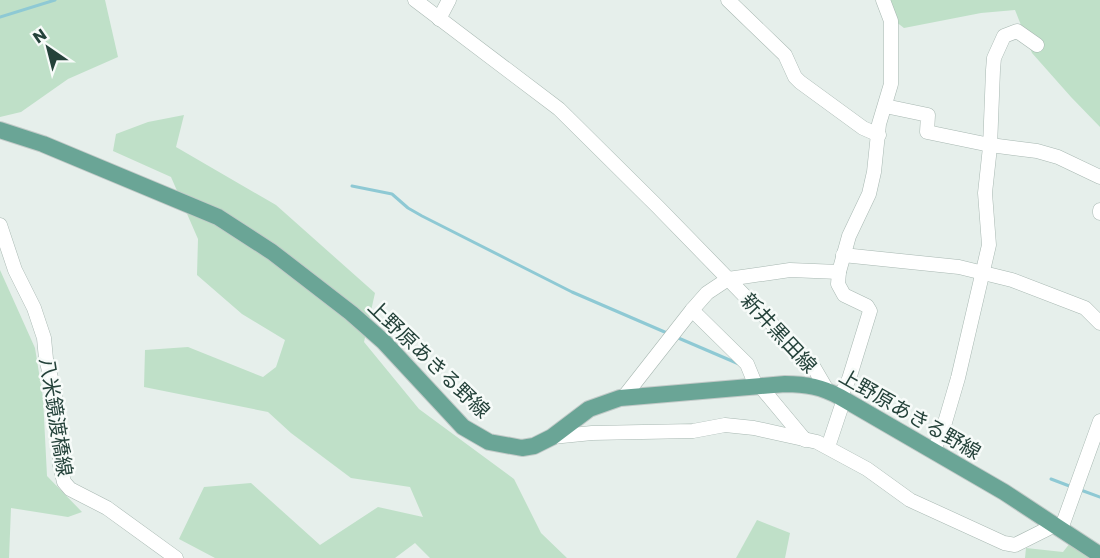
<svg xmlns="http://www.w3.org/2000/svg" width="1100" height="558" font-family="Poppins,'Noto Sans JP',sans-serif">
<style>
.green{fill:#bfe0c8}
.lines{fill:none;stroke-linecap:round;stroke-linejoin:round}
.stream{stroke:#8ec9d4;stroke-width:3}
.minor-casing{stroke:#a8b8b2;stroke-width:15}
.major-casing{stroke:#c2cac8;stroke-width:18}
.minor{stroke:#fff;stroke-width:14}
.major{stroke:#6aa596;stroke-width:16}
.labels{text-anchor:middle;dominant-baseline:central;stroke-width:5;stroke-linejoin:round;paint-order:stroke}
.street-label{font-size:20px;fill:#24423a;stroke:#f7fbf9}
</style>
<rect width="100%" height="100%" fill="#e6efeb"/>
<g class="green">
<polygon points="0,0 105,0 118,57 68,79 21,112 0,117"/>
<polygon points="889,0 1100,0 1100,127 1071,97 1032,53 1015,10 981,13 904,28 887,15"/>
<polygon points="184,115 176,147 276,205 375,293 364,342 419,409 514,479 541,533 567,558 430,558 415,543 395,558 215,558 179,539 204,487 251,483 320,545 378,507 423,517 410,487 351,478 291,433 268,412 144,387 145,350 188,347 263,377 276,367 285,340 242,314 197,275 198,239 171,177 113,151 116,134 148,122"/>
<polygon points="0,270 35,348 43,398 47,476 82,512 68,517 11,508 9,558 0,558"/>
<polygon points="757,520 790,533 785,558 736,558"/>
<polygon points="1074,538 1100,558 1025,558 1026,548 1063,552"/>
</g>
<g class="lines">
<g class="stream">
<polyline points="0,17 55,0"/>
<polyline points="352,186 392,194 408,208 422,216 572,292 667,333"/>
<polyline points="676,337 739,364"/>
<polyline points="1051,479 1072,487"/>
<polyline points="1078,489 1100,497"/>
</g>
<defs>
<g id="minor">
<polyline points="415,0 559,109 658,207 813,366 827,390"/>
<polyline points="728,0 785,55 795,77 800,82 863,128 879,135"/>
<polyline points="439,19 449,0"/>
<polyline points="885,106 928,115 927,132 990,145 1037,151 1058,157 1100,177"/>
<polyline points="1100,210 1100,213"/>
<polyline points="0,225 15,270 34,308 44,338 46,359 55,393 59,431 60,465 64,482 70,489 107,508 176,558"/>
<polyline points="843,255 959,267 1012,280 1085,308 1100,323"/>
<polyline points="692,310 747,364 756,386"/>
<polyline points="760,386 805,440"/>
<polyline points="840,397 849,379 870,311 867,306 844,295 838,284 839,272 849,236 869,194 874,172 879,124 891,84 891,21 883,0"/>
<polyline points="623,398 692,310 707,293 728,279 790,270 839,272"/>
<polyline points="552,437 592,433 693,431 725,425 754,428 817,442 867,469 910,500 1004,543 1015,545 1055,525"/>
<polyline points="828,447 844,399"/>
<polyline points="932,451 941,436 958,378 989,245 985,193 990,147 993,70 994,58 1004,36 1017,31 1037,45"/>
<polyline points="1061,529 1100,421"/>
</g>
<path id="major" d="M0,130L43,144L218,217L272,252L351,313L384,342L463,427L489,442L522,448L534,446L552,437L589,409L620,398L785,384C806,384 822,387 840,397L1004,492L1100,555"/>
</defs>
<use href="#minor" class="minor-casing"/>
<use href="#major" class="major-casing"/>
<use href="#minor" class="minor"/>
<use href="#major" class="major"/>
</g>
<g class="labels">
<g class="street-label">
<text transform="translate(779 333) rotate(47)">新井黒田線</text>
<text transform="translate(429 359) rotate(44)">上野原あきる野線</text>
<text transform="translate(910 414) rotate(30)">上野原あきる野線</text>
<text transform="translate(56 417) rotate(81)">八米鏡渡橋線</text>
</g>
</g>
<g transform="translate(48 48) rotate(325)" stroke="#f7fbf9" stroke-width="4.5" paint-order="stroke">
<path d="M0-4.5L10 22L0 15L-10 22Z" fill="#24423a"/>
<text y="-9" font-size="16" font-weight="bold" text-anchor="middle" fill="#24423a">N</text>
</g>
</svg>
